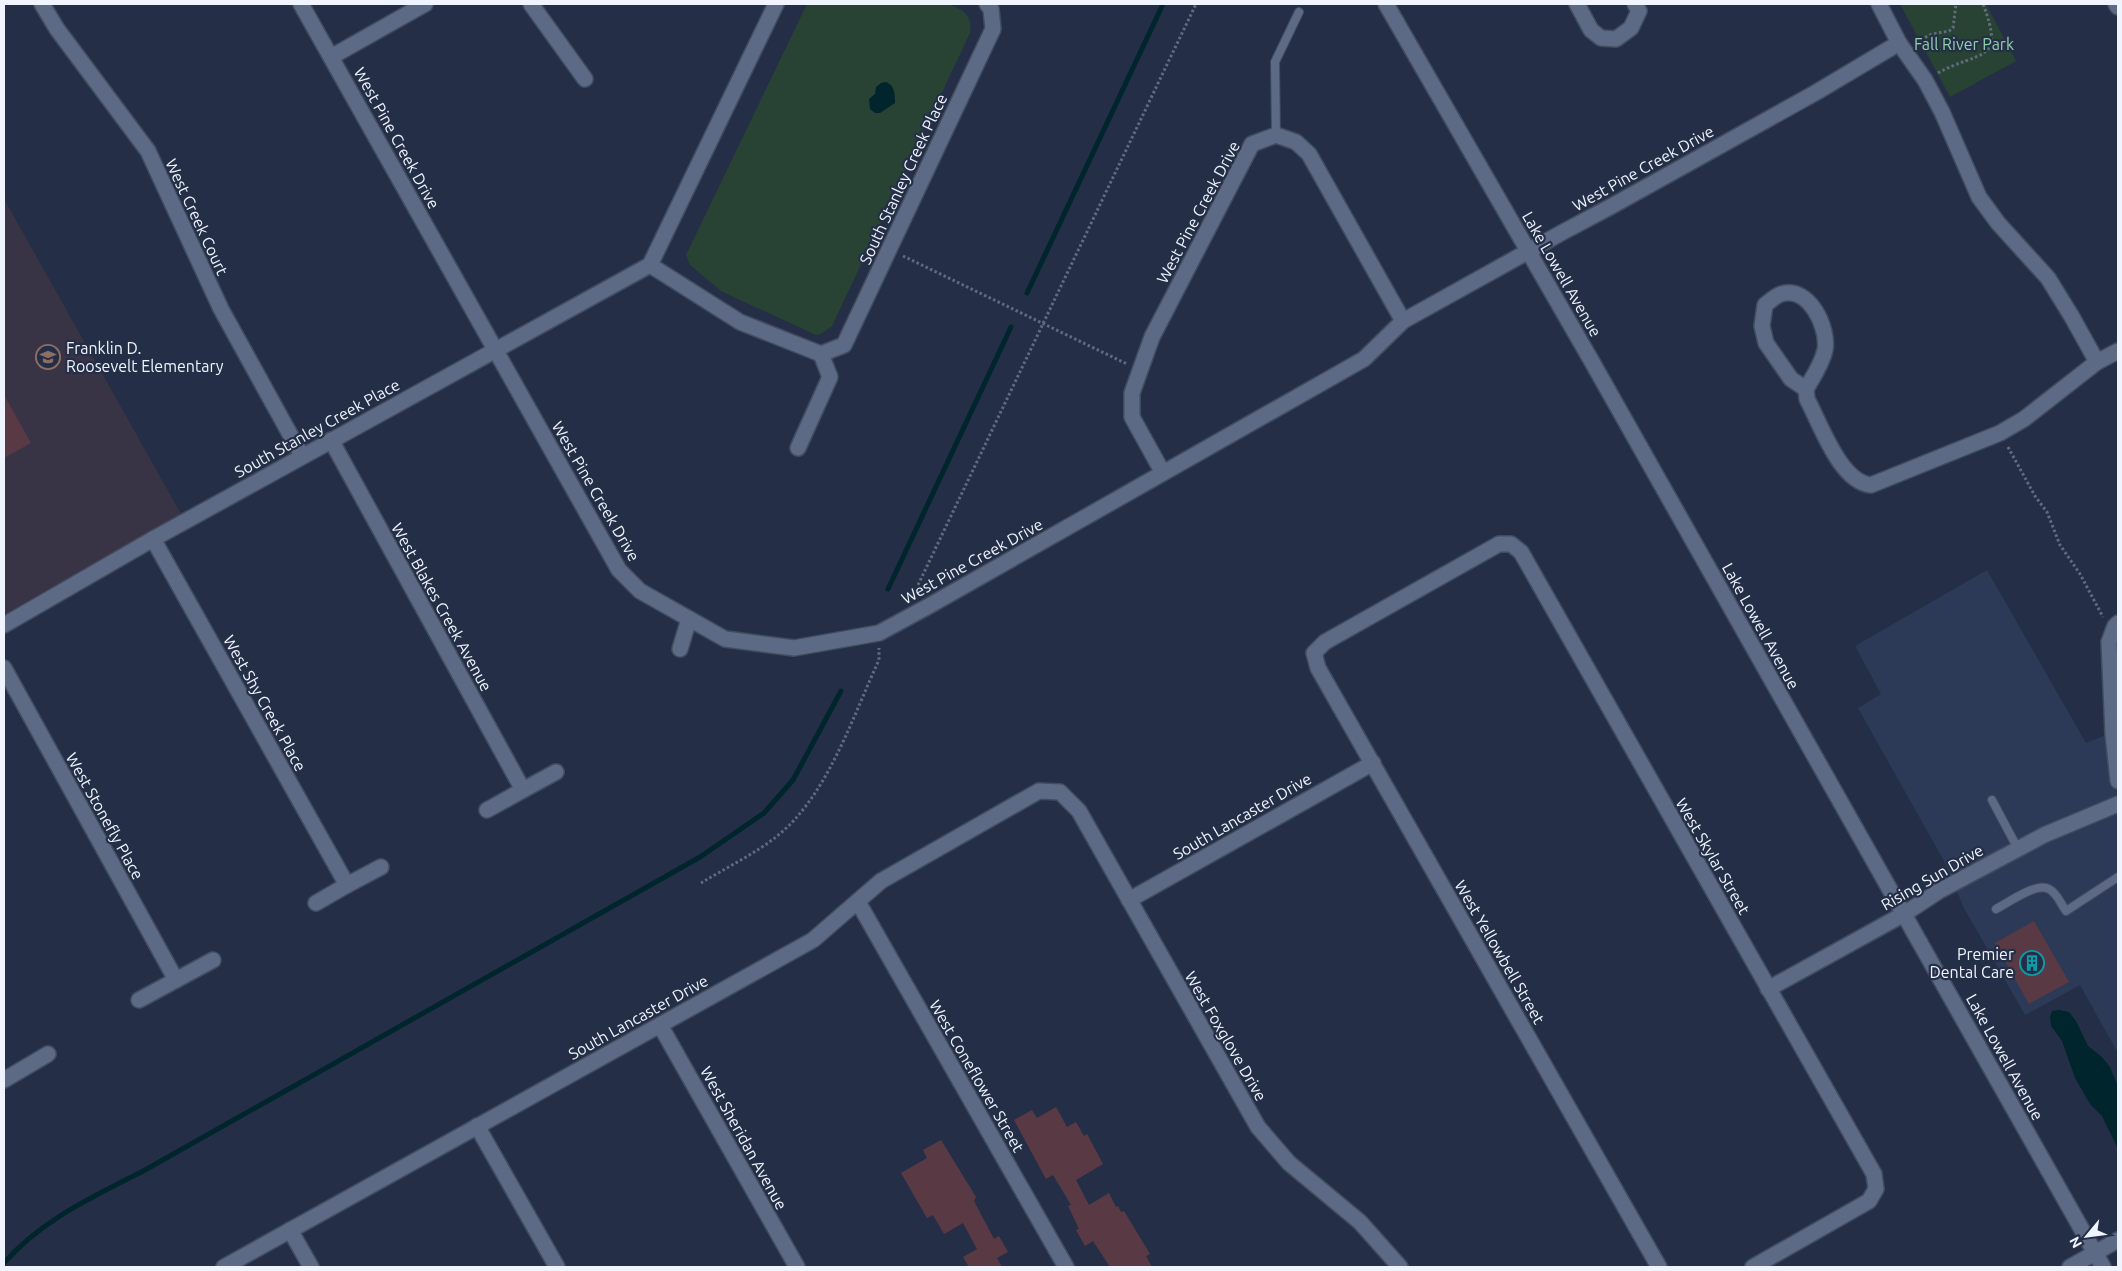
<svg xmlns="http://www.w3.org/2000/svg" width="2122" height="1271" font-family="Ubuntu,sans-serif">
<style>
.built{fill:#2c3a57}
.education{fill:#393445}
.green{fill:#284333}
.water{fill:#00252c}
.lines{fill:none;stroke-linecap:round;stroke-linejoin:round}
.stream{stroke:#00252c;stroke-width:5}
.building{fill:#593a44}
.lane-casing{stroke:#434b5f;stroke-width:10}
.street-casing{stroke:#434b5f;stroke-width:18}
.secondary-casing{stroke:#434b5f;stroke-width:18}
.path{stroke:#616b7e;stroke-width:3;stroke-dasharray:2.5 2.5;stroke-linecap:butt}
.lane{stroke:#5d6a85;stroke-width:8}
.street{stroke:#5d6a85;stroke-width:15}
.secondary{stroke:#5d6a85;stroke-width:15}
.labels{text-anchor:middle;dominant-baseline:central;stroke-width:4.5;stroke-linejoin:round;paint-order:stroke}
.park-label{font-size:16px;fill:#91d1ac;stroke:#242f47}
.street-label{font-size:16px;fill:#eff4fe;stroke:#242f47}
.poi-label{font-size:16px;fill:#eff4fe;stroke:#242f47;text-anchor:start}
</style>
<rect width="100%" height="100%" fill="#242f47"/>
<polygon class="built" points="1987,570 2086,743 2118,730 2118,1053 2080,985 2025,1015 1964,908 1943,859 1858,708 1881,694 1855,646"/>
<polygon class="education" points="4,199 181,514 4,614"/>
<g class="green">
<path d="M807,4H949C963,10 973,15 970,33L832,326L821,334L816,335L721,291L690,265L686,255Z"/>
<polygon points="1900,4 1986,4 2016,61 1950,97"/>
</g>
<g class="water">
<path d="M886,82C895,85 895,95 895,103L880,113H875L870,109L869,99L875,94L876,87L881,83Z"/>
<polygon points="2059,1010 2069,1012 2076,1021 2088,1046 2102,1057 2110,1067 2118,1086 2118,1149 2102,1116 2090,1104 2075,1078 2062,1041 2051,1026 2050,1017 2052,1011"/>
</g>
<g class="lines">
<g class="stream">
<polyline points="1027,293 1163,4"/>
<polyline points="888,589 1011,327"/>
<path d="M4,1263C42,1219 95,1196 145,1170L700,857L764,813L793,780L841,691"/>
</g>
</g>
<g class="building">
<polygon points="4,395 31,443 4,458"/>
<polygon points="2034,921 2069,982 2029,1004 1995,943"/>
<polygon points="1056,1107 1067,1127 1076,1122 1084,1136 1087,1134 1103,1164 1076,1180 1089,1205 1109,1193 1116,1207 1118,1206 1121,1212 1124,1211 1150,1254 1146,1256 1152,1267 1110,1267 1093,1241 1085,1246 1076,1230 1079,1229 1068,1206 1071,1205 1053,1175 1046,1179 1014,1120 1032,1110 1037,1118"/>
<polygon points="941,1140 976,1197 974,1201 994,1239 999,1236 1008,1252 997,1258 1002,1267 969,1267 963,1257 977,1249 963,1223 944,1234 933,1215 927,1218 901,1173 927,1158 923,1150"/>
</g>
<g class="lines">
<defs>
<g id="lane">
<polyline points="1276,135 1275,62 1299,12"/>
<polyline points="1992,800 2018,849"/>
<path d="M1996,909C2008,903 2036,882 2049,889C2057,893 2061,904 2066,911L2118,877"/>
</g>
<g id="street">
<polyline points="42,4 57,29 148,151 221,309 302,456"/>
<polyline points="301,4 619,570 640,591 725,639 794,648 879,633 927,607 1364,359 1403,321 1563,232 1610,207 1815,93 1899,43"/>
<polyline points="531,4 585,79"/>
<polyline points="1577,4 1591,30 1601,38 1616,39 1631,28 1639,11 1635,4"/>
<polyline points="1879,4 1899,43 1925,80 1942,112 1979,197 1998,223 2048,278 2072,317 2097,362"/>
<polyline points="2116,4 2118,7"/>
<polyline points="331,57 425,4"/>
<polyline points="650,265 740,322 821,354 844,345 993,29 991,9 987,4"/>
<path d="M1806,389L1791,379L1766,343L1762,326L1765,305C1769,302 1775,296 1781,294C1809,285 1829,328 1825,350C1822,364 1813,377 1806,389L1807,399C1821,425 1840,482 1871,485L2000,433L2024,419L2097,362L2118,351"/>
<polyline points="331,440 523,790 487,810"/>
<polyline points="798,448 830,377 821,354"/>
<polyline points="1163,473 1132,417 1132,393 1152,337 1252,144 1276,135 1296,142 1309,154 1403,321"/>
<polyline points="153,539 347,885 316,903"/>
<polyline points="2118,623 2115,626 2109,642 2113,734 2118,781"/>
<polyline points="4,625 153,539 650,265 776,4"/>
<polyline points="680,649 689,619"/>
<polyline points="4,668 176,980"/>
<polyline points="523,790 556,772"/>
<polyline points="347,885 381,867"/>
<polyline points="1129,900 1373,763"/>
<polyline points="858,902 1066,1267"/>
<polyline points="1768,989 1904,914 1939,891 2018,849 2044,835 2118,804"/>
<polyline points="139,1000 213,960"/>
<polyline points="660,1025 797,1267"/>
<polyline points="4,1080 48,1054"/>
<polyline points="477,1126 557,1267"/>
<polyline points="290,1230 311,1267"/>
<polyline points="224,1267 813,940 881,881 1039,791 1060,792 1079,811 1258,1127 1289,1163 1360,1222 1400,1267"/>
<polyline points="1659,1267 1318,668 1314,653 1325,642 1499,544 1511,544 1521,552 1874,1174 1876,1189 1869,1201 1753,1267"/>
</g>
<g id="secondary">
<polyline points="1386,4 1591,360 2103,1267"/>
<polyline points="2070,1267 2118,1240"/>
</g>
</defs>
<use href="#lane" class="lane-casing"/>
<use href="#street" class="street-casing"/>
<use href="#secondary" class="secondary-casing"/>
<g class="path">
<polyline points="1916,42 1932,34 1949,31 1953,28 1956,4"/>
<path d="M1938,73C1979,50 2006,64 1983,4"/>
<polyline points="903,256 1127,364"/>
<polyline points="2008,447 2035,496 2047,512 2060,545 2080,574 2103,617"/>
<polyline points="920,594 917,587 1196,4"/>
<path d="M701,883C724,869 756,853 776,837C827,797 852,718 879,660V648"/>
</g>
<use href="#lane" class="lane"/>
<use href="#street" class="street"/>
<use href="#secondary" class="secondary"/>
</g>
<defs>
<symbol id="school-ring" viewBox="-11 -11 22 22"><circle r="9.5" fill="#242f47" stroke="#8d6e63" stroke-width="1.5"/><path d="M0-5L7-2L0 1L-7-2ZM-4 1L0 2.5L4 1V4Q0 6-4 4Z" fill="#8d6e63"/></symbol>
<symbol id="building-ring" viewBox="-11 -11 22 22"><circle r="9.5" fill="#242f47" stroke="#0f9aa8" stroke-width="1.5"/><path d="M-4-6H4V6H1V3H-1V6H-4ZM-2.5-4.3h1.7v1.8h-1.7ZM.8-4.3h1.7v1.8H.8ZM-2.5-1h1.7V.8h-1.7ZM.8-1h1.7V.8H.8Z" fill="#0f9aa8"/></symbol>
</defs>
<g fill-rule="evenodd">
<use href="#school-ring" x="34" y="343" width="28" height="28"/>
<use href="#building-ring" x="2018" y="949" width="28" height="28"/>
</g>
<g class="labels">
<g class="park-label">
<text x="1964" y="44">Fall River Park</text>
</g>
<g class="street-label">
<text transform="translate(397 138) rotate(61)">West Pine Creek Drive</text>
<text transform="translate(1643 168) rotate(-29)">West Pine Creek Drive</text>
<text transform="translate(903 179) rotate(-65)">South Stanley Creek Place</text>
<text transform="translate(1198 212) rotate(-62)">West Pine Creek Drive</text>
<text transform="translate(197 217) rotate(65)">West Creek Court</text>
<text transform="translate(1562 274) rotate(60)">Lake Lowell Avenue</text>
<text transform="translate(317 428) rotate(-29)">South Stanley Creek Place</text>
<text transform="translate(596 491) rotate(60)">West Pine Creek Drive</text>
<text transform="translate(972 561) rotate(-29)">West Pine Creek Drive</text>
<text transform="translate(442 607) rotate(61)">West Blakes Creek Avenue</text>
<text transform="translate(1761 626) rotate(61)">Lake Lowell Avenue</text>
<text transform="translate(265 703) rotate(61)">West Shy Creek Place</text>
<text transform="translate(105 816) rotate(61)">West Stonefly Place</text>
<text transform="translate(1242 816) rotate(-30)">South Lancaster Drive</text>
<text transform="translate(1713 856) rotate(60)">West Skylar Street</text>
<text transform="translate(1932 877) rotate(-30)">Rising Sun Drive</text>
<text transform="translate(1500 952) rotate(60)">West Yellowbell Street</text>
<text transform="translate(638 1017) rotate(-29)">South Lancaster Drive</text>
<text transform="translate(1226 1036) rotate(60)">West Foxglove Drive</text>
<text transform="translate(2005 1057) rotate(61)">Lake Lowell Avenue</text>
<text transform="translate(977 1076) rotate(60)">West Coneflower Street</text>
<text transform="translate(744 1138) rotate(61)">West Sheridan Avenue</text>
</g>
<g class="poi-label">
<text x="66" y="348">Franklin D.<tspan x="66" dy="18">Roosevelt Elementary</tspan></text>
<text x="2014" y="954" text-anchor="end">Premier<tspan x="2014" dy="18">Dental Care</tspan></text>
</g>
</g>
<rect width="2122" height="1271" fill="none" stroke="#eff4fe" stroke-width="10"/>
<g transform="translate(2087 1236) rotate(241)" stroke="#242f47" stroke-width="4" paint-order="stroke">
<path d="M0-4L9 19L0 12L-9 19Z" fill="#eff4fe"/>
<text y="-8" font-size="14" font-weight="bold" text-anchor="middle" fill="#eff4fe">N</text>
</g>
</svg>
